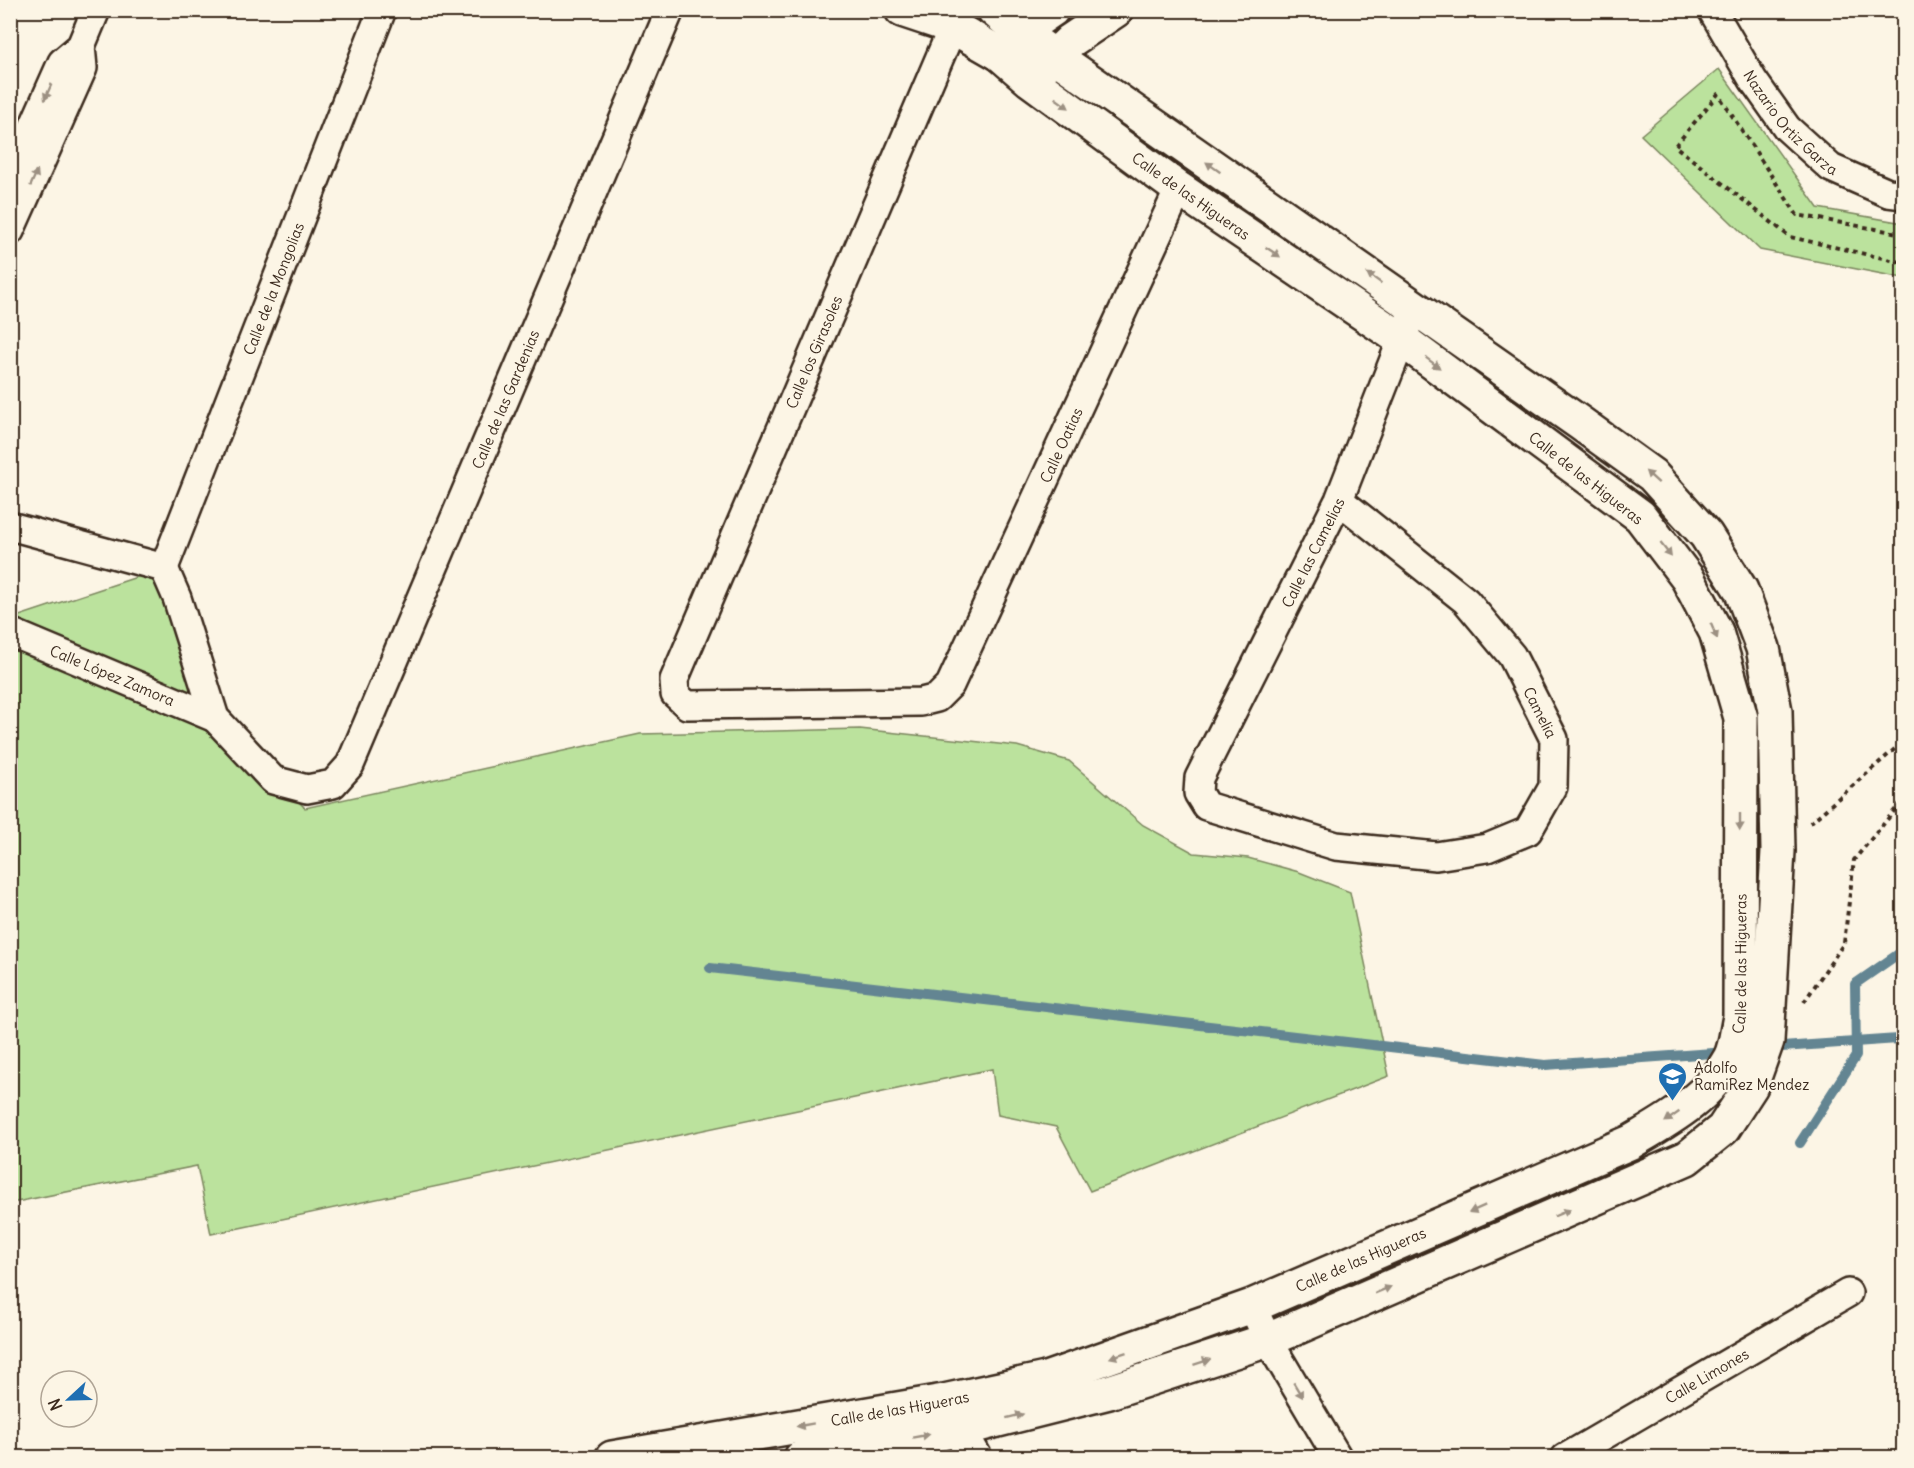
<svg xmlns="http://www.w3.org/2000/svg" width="1914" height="1468" font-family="Delius,sans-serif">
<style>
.green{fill:#bbe29d;stroke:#7b865e;stroke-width:1.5}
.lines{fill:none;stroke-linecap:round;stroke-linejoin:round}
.stream{stroke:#638592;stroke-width:10}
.street-casing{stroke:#3b2a1e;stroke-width:32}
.secondary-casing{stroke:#3b2a1e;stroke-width:38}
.primary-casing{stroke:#3b2a1e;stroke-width:38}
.path{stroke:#3b2a1e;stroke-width:4;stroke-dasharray:4.5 4.5;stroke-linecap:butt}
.street{stroke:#fcf5e5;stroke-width:27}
.secondary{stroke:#fcf5e5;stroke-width:33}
.primary{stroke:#fcf5e5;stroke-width:33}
.oneway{fill:#9c9082}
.labels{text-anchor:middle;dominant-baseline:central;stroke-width:4.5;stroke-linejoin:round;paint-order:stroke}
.street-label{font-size:15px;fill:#3b2a1e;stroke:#fcf5e5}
.poi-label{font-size:15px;fill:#3b2a1e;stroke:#fcf5e5;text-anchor:start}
</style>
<rect width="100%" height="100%" fill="#fcf5e5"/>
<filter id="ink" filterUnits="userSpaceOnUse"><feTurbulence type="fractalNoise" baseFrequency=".0167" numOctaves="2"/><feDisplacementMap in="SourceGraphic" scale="12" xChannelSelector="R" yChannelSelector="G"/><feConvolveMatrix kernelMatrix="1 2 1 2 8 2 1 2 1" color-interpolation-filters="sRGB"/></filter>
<g filter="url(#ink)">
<g class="green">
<polygon points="1719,69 1818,208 1903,223 1903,278 1760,250 1641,135"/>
<polygon points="164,568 215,718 305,808 640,734 860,729 1017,746 1069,761 1143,825 1194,853 1248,858 1299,872 1350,892 1389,1076 1090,1191 1056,1127 998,1115 992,1069 211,1234 197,1166 11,1203 10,619"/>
</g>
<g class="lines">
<g class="stream">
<polyline points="710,968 1545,1065 1727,1052"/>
<polyline points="1769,1048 1898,1039 1904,1028"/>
<polyline points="1800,1143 1856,1056 1855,984 1904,950"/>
</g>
<defs>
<g id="street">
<path id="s1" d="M960,10L674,680L675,694L687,705L921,702L937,698L950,685L1179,189"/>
<path id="s2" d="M1712,10L1753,80L1787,128L1831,168L1888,193L1904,195"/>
<polyline points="10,179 62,62 81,46 96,10"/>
<polyline points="10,231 83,68 81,46"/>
<path id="s3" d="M1339,500L1466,601L1512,656L1554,739L1553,787L1528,831L1487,848L1436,856L1336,846L1206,806L1198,793L1199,778L1339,500L1409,321"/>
<polyline points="10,526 164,568"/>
<path id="s4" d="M164,568L177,598L215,718L273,780L307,789L333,784L350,765L670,10"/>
<path id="s5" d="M164,568L382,10"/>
<path id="s6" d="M10,632L215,718"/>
<polyline points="1252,1306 1268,1340 1338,1458"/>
<path id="s7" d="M1565,1458L1848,1293"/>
</g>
<g id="secondary">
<polyline points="902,10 953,27 1000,54"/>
<polyline points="994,10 1020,32"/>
<polyline points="945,1404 975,1458"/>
</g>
<g id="primary">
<polyline points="1038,72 1070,41 1116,10"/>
<path id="s8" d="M612,1458L944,1401L1046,1379L1252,1306L1631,1142C1668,1120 1709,1098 1730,1058C1736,1047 1737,1029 1740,1017L1741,718L1716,632L1688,579L1640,516L1401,339L1179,189L1030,80L1000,54L1020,32L1052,10"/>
<polyline points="801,1458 958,1430 1109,1392 1268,1340 1687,1158 1723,1129 1751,1086 1767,1041 1778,851 1775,711 1763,648 1741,590 1706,535 1652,475 1580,423 1020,32"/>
</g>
</defs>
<use href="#street" class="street-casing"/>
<use href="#secondary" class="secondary-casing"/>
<use href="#primary" class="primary-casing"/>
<g class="path">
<polyline points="1904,234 1797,215 1718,94 1675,146 1790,237 1904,263"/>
<polyline points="1810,823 1904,741"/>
<polyline points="1804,1002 1844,943 1854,860 1904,799"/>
</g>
<use href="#street" class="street"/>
<use href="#secondary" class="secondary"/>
<use href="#primary" class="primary"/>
</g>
<defs><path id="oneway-solid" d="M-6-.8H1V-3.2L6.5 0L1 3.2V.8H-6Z" transform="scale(1.5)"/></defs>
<g class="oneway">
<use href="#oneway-solid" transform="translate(48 92) rotate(114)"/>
<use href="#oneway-solid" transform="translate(1062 103) rotate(36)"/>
<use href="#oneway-solid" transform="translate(1213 167) rotate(-145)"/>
<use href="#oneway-solid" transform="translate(34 178) rotate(-66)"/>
<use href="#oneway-solid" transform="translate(1273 252) rotate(34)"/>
<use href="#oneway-solid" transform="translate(1374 278) rotate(-145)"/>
<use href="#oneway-solid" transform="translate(1433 363) rotate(37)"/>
<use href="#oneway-solid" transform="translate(1652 477) rotate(-138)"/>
<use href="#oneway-solid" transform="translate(1666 550) rotate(52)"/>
<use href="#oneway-solid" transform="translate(1714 631) rotate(67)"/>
<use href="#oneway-solid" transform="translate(1740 822) rotate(90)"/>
<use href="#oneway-solid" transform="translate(1672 1117) rotate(145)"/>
<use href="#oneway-solid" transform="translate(1477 1209) rotate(156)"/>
<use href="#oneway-solid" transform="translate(1562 1213) rotate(-23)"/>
<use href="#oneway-solid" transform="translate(1383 1290) rotate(-23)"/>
<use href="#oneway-solid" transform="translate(1118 1355) rotate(161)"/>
<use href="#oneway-solid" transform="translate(1202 1362) rotate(-18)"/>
<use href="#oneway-solid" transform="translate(1298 1390) rotate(59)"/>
<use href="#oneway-solid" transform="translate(1015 1416) rotate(-14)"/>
<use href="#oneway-solid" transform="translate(805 1425) rotate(170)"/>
<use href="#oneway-solid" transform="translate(921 1436) rotate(-10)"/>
</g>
</g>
<defs>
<symbol id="school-pin" viewBox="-11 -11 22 30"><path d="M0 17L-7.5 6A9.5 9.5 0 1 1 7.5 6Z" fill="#1f6fb2" stroke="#fcf5e5"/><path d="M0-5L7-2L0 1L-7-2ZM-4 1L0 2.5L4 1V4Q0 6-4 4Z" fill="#fff"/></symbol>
</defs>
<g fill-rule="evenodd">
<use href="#school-pin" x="1656" y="1060" width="33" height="45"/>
</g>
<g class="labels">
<g class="street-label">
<text stroke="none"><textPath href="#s2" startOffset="138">Nazario Ortiz Garza</textPath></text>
<text transform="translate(1191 196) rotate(35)">Calle de las Higueras</text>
<text stroke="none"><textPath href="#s5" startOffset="300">Calle de la Mongolias</textPath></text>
<text transform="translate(814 352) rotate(-67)">Calle los Girasoles</text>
<text stroke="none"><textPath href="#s4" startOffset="728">Calle de las Gardenias</textPath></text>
<text stroke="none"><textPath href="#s1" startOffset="1292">Calle Oatias</textPath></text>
<text transform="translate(1586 478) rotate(38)">Calle de las Higueras</text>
<text stroke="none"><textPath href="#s3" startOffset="1041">Calle las Camelias</textPath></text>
<text stroke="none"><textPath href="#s6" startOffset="111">Calle López Zamora</textPath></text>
<text stroke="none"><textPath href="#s3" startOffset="297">Camelia</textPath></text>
<text stroke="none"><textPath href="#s8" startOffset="1300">Calle de las Higueras</textPath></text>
<text stroke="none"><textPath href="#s8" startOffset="778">Calle de las Higueras</textPath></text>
<text stroke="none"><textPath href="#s7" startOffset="164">Calle Limones</textPath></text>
<text stroke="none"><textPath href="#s8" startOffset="292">Calle de las Higueras</textPath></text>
</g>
<g class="poi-label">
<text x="1694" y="1067">Adolfo<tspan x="1694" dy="17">RamiRez Mendez</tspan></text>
</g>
</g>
<rect width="1914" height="1468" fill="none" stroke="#fcf5e5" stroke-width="36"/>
<rect x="18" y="18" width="1878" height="1432" fill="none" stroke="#3b2a1e" stroke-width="2" filter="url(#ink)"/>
<g transform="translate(69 1399) rotate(248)"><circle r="28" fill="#fcf5e5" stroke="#afa495" stroke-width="1.5"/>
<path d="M0-4.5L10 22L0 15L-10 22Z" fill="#1f6fb2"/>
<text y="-9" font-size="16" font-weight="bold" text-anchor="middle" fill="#3b2a1e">N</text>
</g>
</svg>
